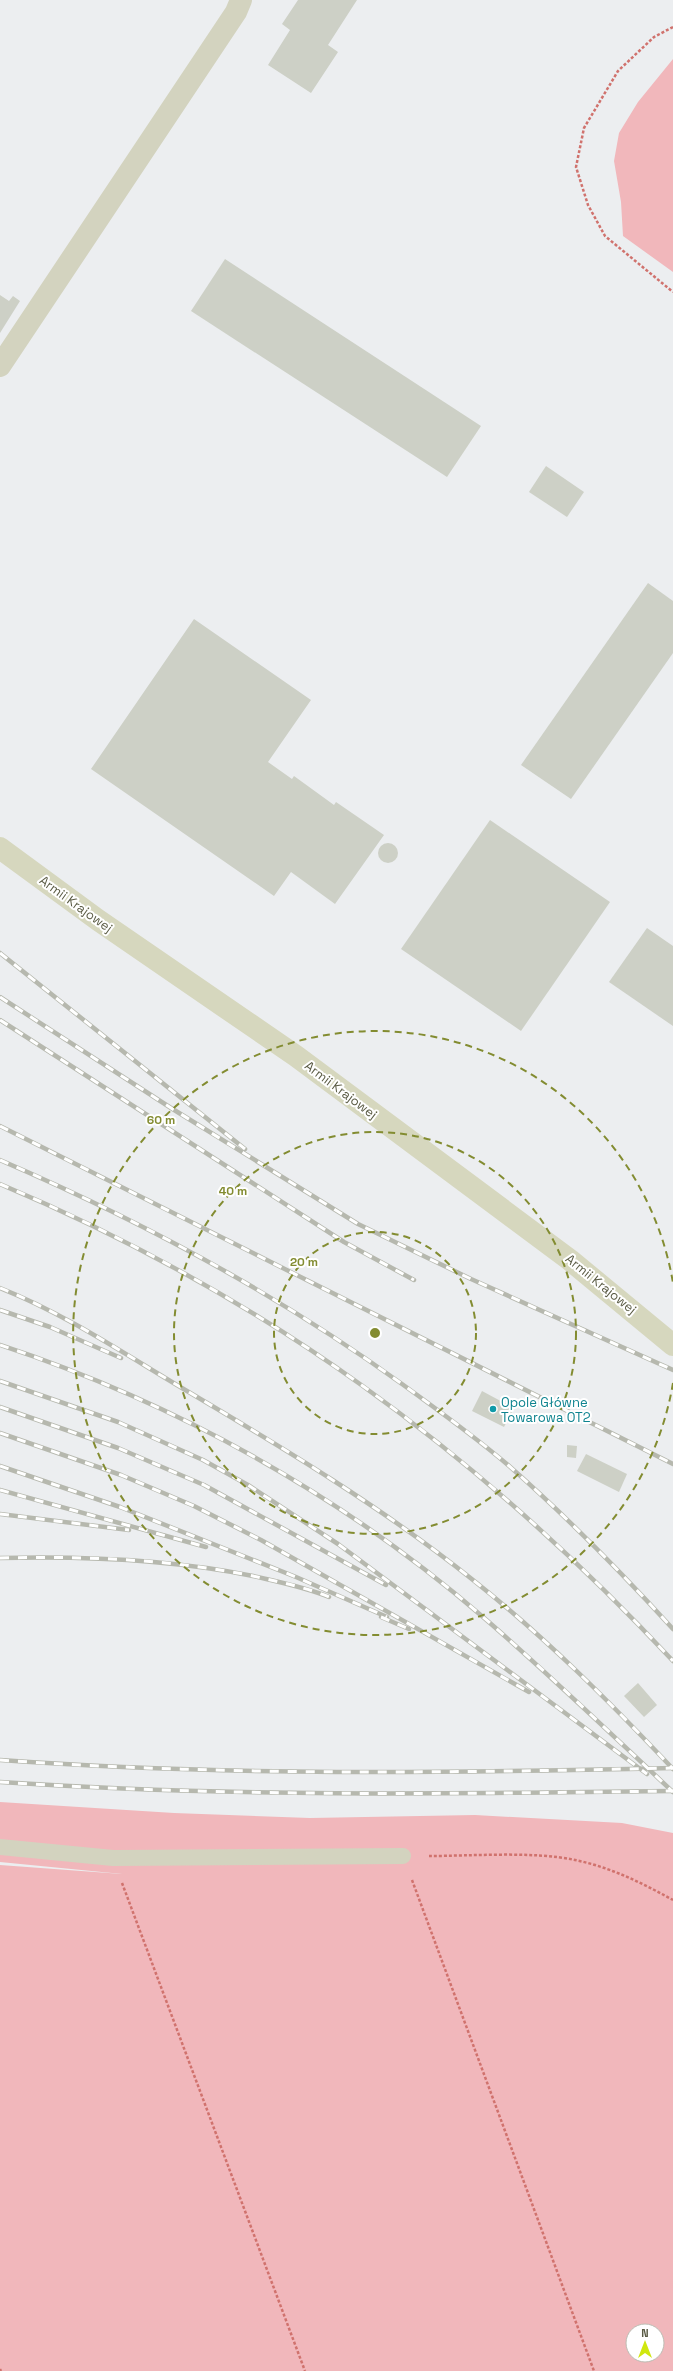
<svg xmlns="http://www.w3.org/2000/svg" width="673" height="2371" font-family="'Space Grotesk',sans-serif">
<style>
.green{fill:#f1b7bb;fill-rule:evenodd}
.building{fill:#cdd0c6}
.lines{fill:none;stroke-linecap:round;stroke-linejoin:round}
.path{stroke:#d0726d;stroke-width:2.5;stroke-dasharray:3 2;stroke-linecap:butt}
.service{stroke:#d3d3bf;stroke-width:16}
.minor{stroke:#d3d3bf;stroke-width:22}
.secondary{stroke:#d6d7be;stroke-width:22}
.rail-casing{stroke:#b6b8ae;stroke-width:4.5}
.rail{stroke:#fff;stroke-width:3;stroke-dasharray:9;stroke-linecap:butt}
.ring{fill:none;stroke:#838c31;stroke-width:2;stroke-dasharray:7 5}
.culture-dot{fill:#0f9aa8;stroke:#fff;stroke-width:1.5}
.labels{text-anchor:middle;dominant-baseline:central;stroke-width:4;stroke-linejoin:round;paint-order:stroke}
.street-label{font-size:13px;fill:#5a5b44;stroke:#fff}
.culture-label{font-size:13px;fill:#0d838f;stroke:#fff;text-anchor:start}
.centre{fill:#838c31;stroke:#fff;stroke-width:2}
.ring-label{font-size:12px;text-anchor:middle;font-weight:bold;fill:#838c31;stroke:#fff;stroke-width:4;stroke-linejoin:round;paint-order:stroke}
</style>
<rect width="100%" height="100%" fill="#eceef0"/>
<g class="green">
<polygon points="673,59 673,272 623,236 621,202 614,161 619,133 638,102"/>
<path d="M0,1802L174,1813L310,1818L475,1815L622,1823L673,1833V2371H0V1865L122,1874L0,1862ZM633,2331H657V2355H633Z"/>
</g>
<g class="building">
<polygon points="298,0 357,0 328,45 338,52 311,93 268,65 290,30 282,24"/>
<polygon points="225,259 481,426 447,477 191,311"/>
<polygon points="0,295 9,301 13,296 20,301 0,333"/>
<polygon points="546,466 584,492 567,517 529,492"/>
<polygon points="648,583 673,601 673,653 571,799 521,765"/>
<polygon points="194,619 311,700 268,762 292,779 294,776 334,805 336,802 384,835 335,904 291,872 274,896 91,769"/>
<polygon points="490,820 610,902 521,1031 401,949"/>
<circle cx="388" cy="853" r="10"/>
<polygon points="647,928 673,946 673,1026 609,982"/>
<polygon points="482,1391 514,1408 504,1427 472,1411"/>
<polygon points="567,1445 577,1446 576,1458 567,1457"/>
<polygon points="586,1454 627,1474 619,1492 577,1471"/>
<polygon points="638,1683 657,1705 644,1717 624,1696"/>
</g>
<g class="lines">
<g class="path">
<polyline points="673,27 654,37 618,71 584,128 576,167 588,205 605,236 673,292"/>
<path d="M429,1856C472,1856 533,1851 575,1860C610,1867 642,1883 673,1900"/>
<polyline points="412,1880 594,2371"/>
<polyline points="122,1883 305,2371"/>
<polyline points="0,2369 1,2371"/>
</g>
<polyline class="service" points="0,1847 113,1858 403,1856"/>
<polyline class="minor" points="0,366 236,12 241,0"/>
<polyline class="secondary" points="0,848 98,920 296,1056 570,1260 673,1345"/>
<defs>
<g id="rail">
<polyline points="0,953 245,1149"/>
<polyline points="0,997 171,1108 358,1224 471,1279 673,1370"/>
<polyline points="0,1020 344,1242 414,1280"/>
<polyline points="0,1126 673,1464"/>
<path d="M0,1160C142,1221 277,1294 402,1384C438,1410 474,1436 508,1465C566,1516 621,1572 673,1629"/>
<path d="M0,1184C264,1295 478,1452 673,1661"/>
<path d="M0,1288C66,1314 126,1355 187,1391C285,1449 383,1508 473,1580C545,1637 610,1702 673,1769"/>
<polyline points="0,1310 50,1327 121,1358"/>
<path d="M0,1345C176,1403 343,1496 483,1617C548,1673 610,1733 673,1792"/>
<polyline points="0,1381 118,1422 203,1460 248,1485 338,1544 647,1774"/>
<polyline points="0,1407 118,1448 204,1485 386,1585"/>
<polyline points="0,1433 121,1475 194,1506 261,1540 529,1692"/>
<polyline points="0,1466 120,1507 296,1577 387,1617"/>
<polyline points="0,1490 206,1547"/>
<polyline points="0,1514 129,1530"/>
<path d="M0,1558C85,1556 170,1559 253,1576C279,1582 305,1587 329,1597"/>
<polyline points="381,1617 409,1629"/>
<path d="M0,1760C224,1776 449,1773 673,1768"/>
<path d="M0,1782C224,1797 448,1794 673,1791"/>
</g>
</defs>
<use href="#rail" class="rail-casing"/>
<use href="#rail" class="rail"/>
</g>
<g class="ring">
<circle cx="375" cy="1333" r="101"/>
<circle cx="375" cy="1333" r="201"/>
<path d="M673 1383A302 302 0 1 1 673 1283"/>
</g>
<circle class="culture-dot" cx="493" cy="1409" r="4"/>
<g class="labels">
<g class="street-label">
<text transform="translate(76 904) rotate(36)">Armii Krajowej</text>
<text transform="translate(341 1090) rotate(37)">Armii Krajowej</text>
<text transform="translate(601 1284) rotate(39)">Armii Krajowej</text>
</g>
<g class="culture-label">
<text x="501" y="1402">Opole Główne<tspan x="501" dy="15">Towarowa OT2</tspan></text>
</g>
</g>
<circle cx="375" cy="1333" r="6" class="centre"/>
<g class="ring-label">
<text x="161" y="1124">60 m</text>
<text x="233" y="1195">40 m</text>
<text x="304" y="1266">20 m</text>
</g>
<g transform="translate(645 2343)"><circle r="19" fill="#ffffff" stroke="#bdbdb4"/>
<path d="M0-3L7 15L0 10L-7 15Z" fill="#d0e70f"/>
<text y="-6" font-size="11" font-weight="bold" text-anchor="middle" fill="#5a5b44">N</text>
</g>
</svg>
